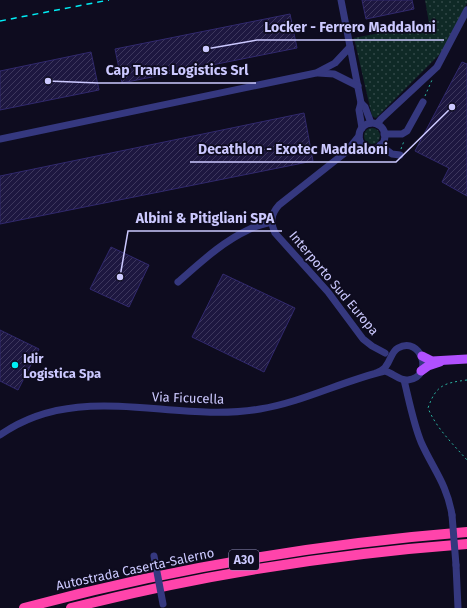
<svg xmlns="http://www.w3.org/2000/svg" width="467" height="608" font-family="'Fira Sans',sans-serif">
<style>
.grass{fill:url(#grass-dots)}
.building{fill:url(#building-hatch);stroke:#31296d}
.lines{fill:none;stroke-linecap:round;stroke-linejoin:round}
.path{stroke:#2ab2a0;stroke-width:1;stroke-dasharray:2 3;stroke-linecap:butt}
.minor{stroke:#35387f;stroke-width:7}
.major{stroke:#b150ff;stroke-width:9}
.highway{stroke:#ff44ab;stroke-width:10}
.rail{stroke:#00edf4;stroke-width:1.5;stroke-dasharray:6 5;stroke-linecap:butt}
.minor-bridge{stroke:#35387f;stroke-width:7}
.poi-dot{fill:#00edf4;stroke:#0e0c1f;stroke-width:1.5}
.labels{text-anchor:middle;dominant-baseline:central;stroke-width:3.5;stroke-linejoin:round;paint-order:stroke}
.shield{fill:#0e0c1f;stroke:#9390bc;stroke-width:1}
.shield-label{font-size:12px;font-weight:bold;fill:#ccc9ff}
.street-label{font-size:13px;fill:#ccc9ff;stroke:#0e0c1f}
.poi-label{font-size:13px;font-weight:bold;fill:#ccc9ff;stroke:#0e0c1f;text-anchor:start}
.leader{fill:none;stroke:#ccc9ff;stroke-width:1.5}
.callout-dot{fill:#ccc9ff;stroke:#0e0c1f;stroke-width:1.5}
.callout-label{font-size:14px;text-anchor:middle;font-weight:bold;fill:#ccc9ff;stroke:#0e0c1f;stroke-width:3.5;stroke-linejoin:round;paint-order:stroke}
</style>
<defs>
<pattern id="grass-dots" width="8" height="8" patternUnits="userSpaceOnUse"><rect width="8" height="8" fill="#0f2926"/><path d="M2 2h.1M6 6h.1" fill="none" stroke="#314747" stroke-width="1.8" stroke-linecap="round"/></pattern>
<pattern id="building-hatch" width="6" height="6" patternUnits="userSpaceOnUse"><rect width="6" height="6" fill="#1d1740"/><path d="M-1 1l2-2M0 6l6-6M5 7l2-2" fill="none" stroke="#3d375d"/></pattern>
</defs>
<rect width="100%" height="100%" fill="#0e0c1f"/>
<g class="grass">
<polygon points="425,0 467,0 467,3 442,52 376,118 372,116 354,38 429,23"/>
<circle cx="372" cy="136" r="8"/>
</g>
<g class="building">
<polygon points="362,0 412,0 414,9 366,19"/>
<polygon points="290,14 297,48 122,83 115,49"/>
<polygon points="91,52 99,90 0,110 0,71"/>
<polygon points="462,62 467,64 467,196 442,182 449,168 415,151"/>
<polygon points="304,113 313,161 0,224 0,176"/>
<polygon points="111,247 149,265 129,307 90,289"/>
<polygon points="223,274 295,308 264,372 192,337"/>
<polygon points="0,330 39,349 18,390 0,381"/>
</g>
<g class="lines">
<g class="path">
<polyline points="425,96 432,80"/>
<polyline points="401,149 404,141"/>
<path d="M467,380C444,383 436,385 428,408C436,428 453,444 467,460"/>
</g>
<g class="minor">
<polyline points="341,0 361,103 365,107 371,123"/>
<polyline points="318,73 334,74 358,86"/>
<polyline points="361,103 359,110 362,128"/>
<circle cx="372" cy="136" r="13"/>
<polyline points="377,124 381,119 437,67 467,10"/>
<polyline points="384,134 402,134 407,131 423,102"/>
<path d="M359,136L346,152L279,205C271,214 270,222 275,233L328,292L363,339L372,346L385,353"/>
<polyline points="0,139 316,73 335,63 350,47"/>
<polyline points="380,145 392,154 400,155"/>
<path d="M178,282C200,263 222,242 248,230C255,226 264,224 272,222"/>
<path d="M404,380C409,400 413,422 421,442C433,469 447,484 452,515"/>
<path d="M0,435C79,379 172,424 260,409C303,402 342,381 385,371C393,373 399,381 408,380C435,377 421,335 398,348C391,352 391,360 386,366C384,370 380,371 376,373"/>
<polyline points="456,565 458,608"/>
</g>
<g class="major">
<polyline points="422,356 432,361 467,359"/>
<polyline points="421,371 428,366 440,362"/>
</g>
<g class="highway">
<path d="M24,608C168,569 318,544 467,532"/>
<path d="M71,608C200,575 334,554 467,544"/>
</g>
<polyline class="rail" points="0,21 109,0"/>
<g class="minor-bridge">
<polyline points="452,515 456,565"/>
<polyline points="154,556 163,604"/>
</g>
</g>
<circle class="poi-dot" cx="15" cy="365" r="4"/>
<g class="labels">
<rect class="shield" x="229" y="550" width="30" height="20" rx="3"/>
<g class="shield-label">
<text x="244" y="560">A30</text>
</g>
<g class="street-label">
<text transform="translate(334 283) rotate(50)">Interporto Sud Europa</text>
<text transform="translate(188 398) rotate(2)">Via Ficucella</text>
<text transform="translate(135 569) rotate(-12)">Autostrada Caserta-Salerno</text>
</g>
<g class="poi-label">
<text x="23" y="358">Idir<tspan x="23" dy="15">Logistica Spa</tspan></text>
</g>
</g>
<path class="leader" d="M206 49L257 40H444M48 81L98 83H256M452 107L396 162H190M120 277L128 231H282"/>
<g class="callout-dot">
<circle cx="206" cy="49" r="4"/>
<circle cx="48" cy="81" r="4"/>
<circle cx="452" cy="107" r="4"/>
<circle cx="120" cy="277" r="4"/>
</g>
<g class="callout-label">
<text x="350" y="32">Locker - Ferrero Maddaloni</text>
<text x="177" y="75">Cap Trans Logistics Srl</text>
<text x="293" y="154">Decathlon - Exotec Maddaloni</text>
<text x="205" y="223">Albini &amp; Pitigliani SPA</text>
</g>
</svg>
